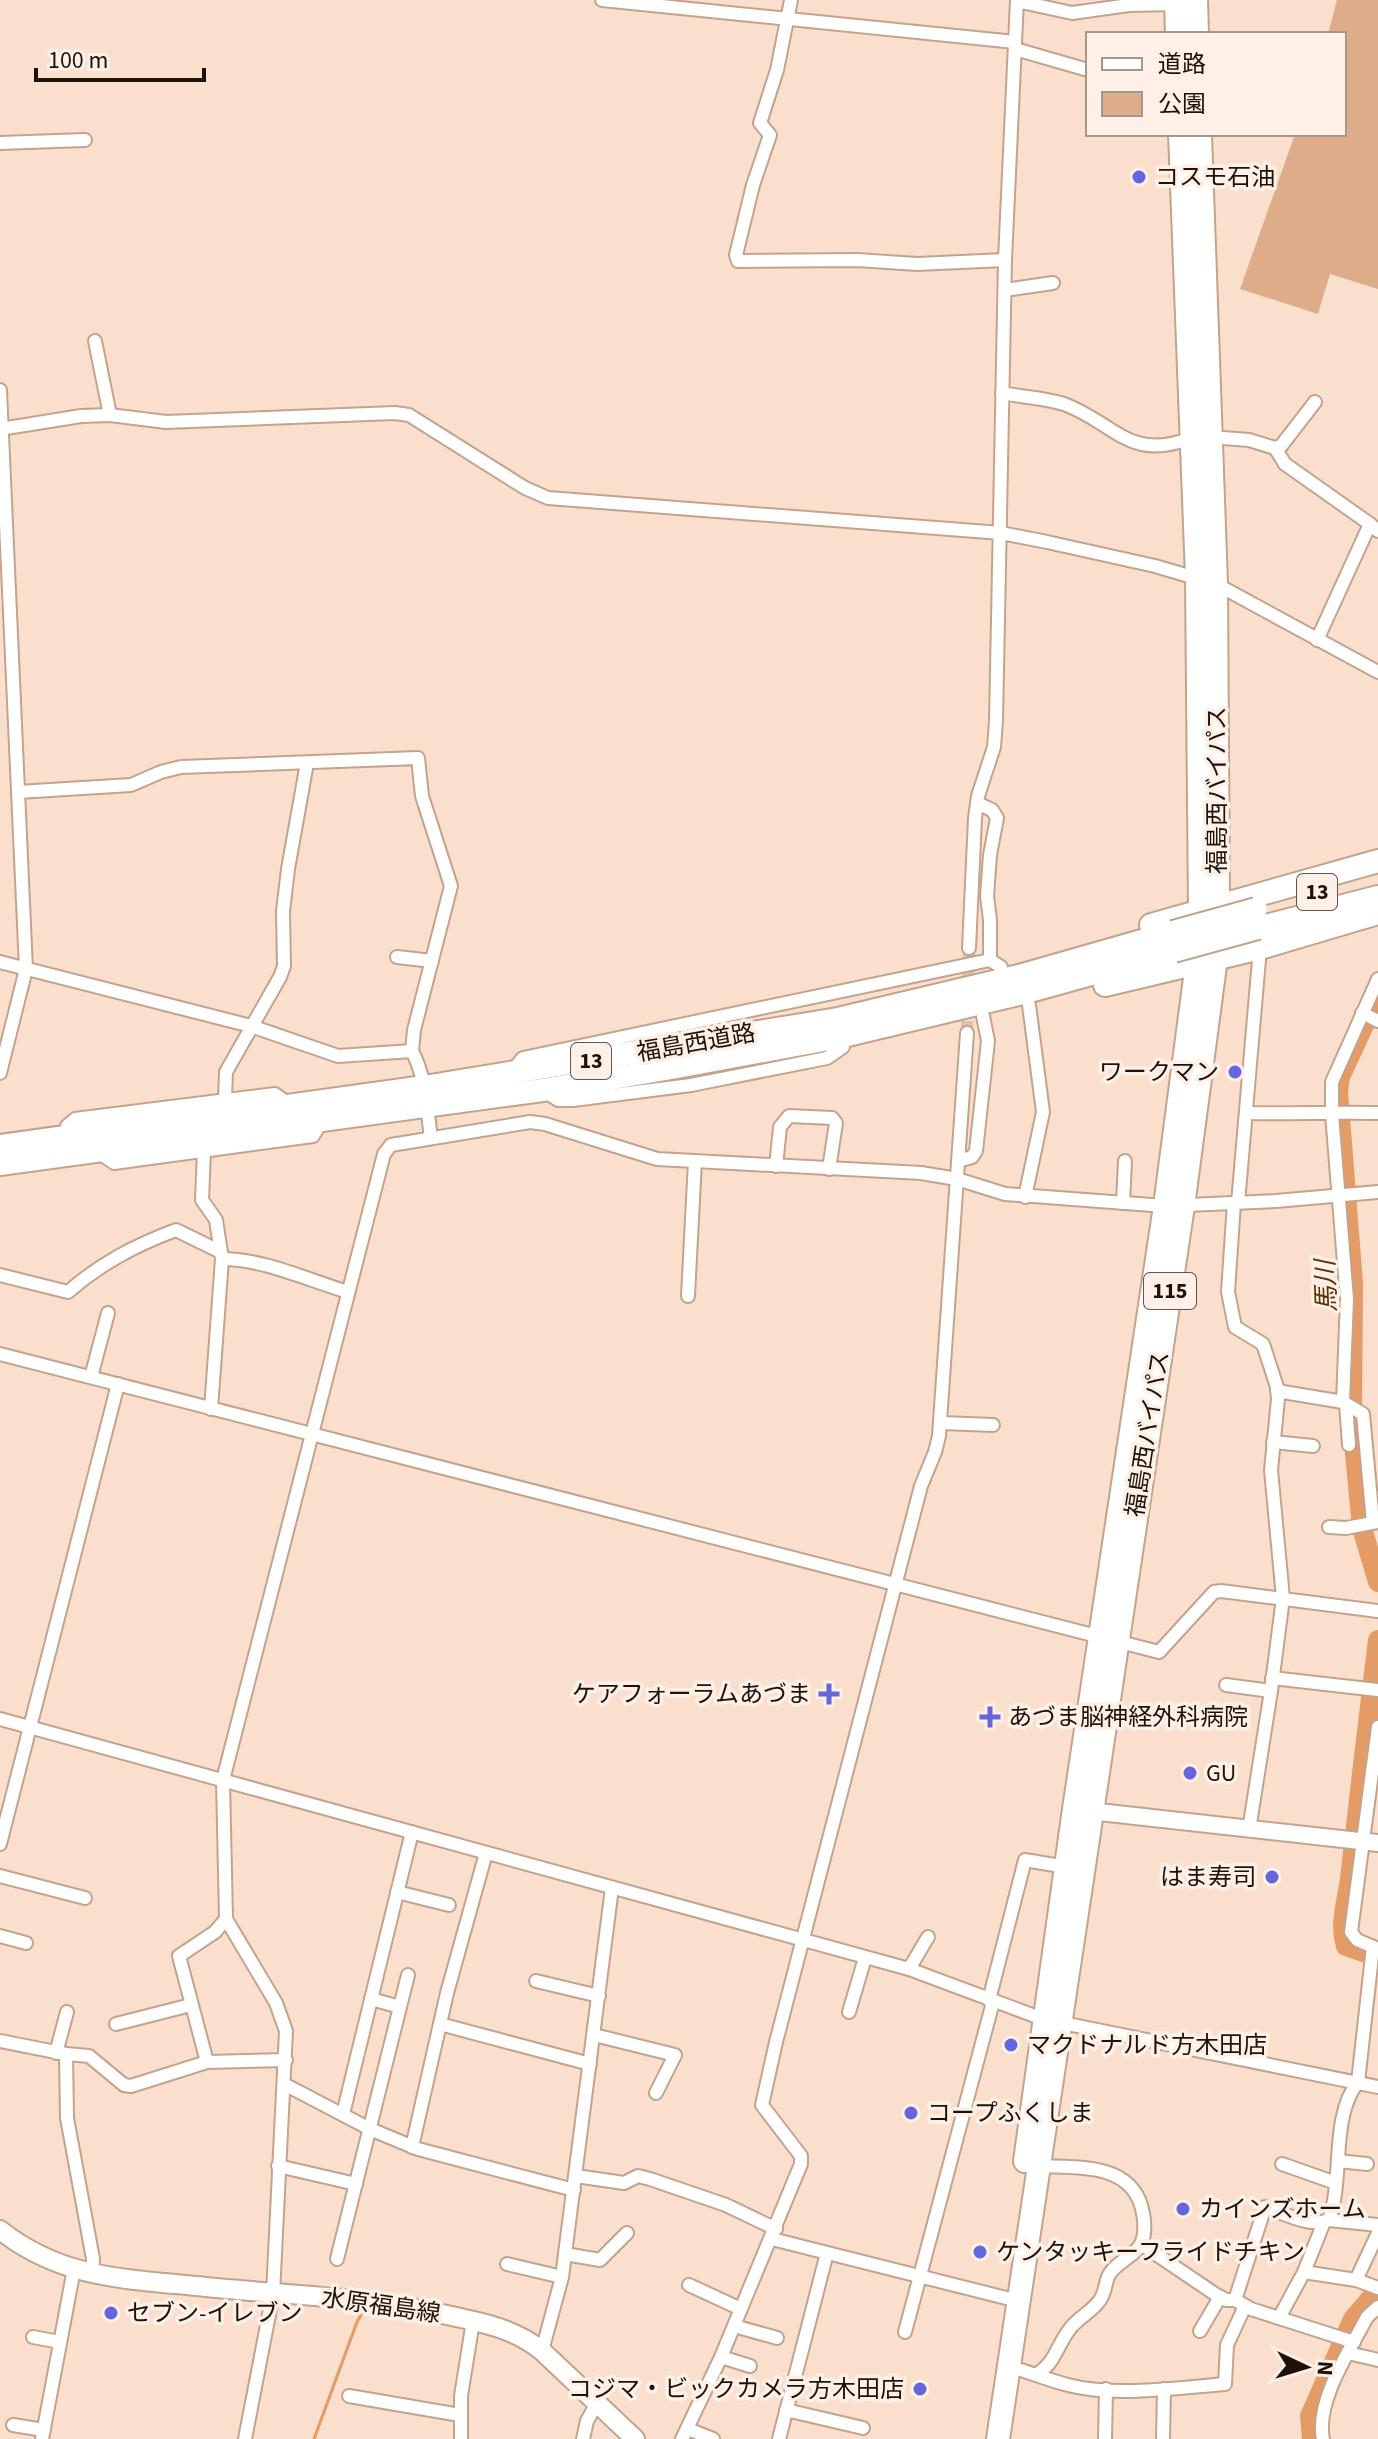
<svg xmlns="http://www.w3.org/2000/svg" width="1378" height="2439" font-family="'Source Sans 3','Noto Sans JP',sans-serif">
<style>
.green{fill:#deac89}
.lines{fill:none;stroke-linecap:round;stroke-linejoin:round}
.stream{stroke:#e59b65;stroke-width:3}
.river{stroke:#e59b65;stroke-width:20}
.minor-tunnel{stroke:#dac0b0;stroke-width:12;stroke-dasharray:12 6;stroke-linecap:butt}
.minor-casing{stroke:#c3a38d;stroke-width:16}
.tertiary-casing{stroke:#c3a38d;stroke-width:20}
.secondary-casing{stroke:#c3a38d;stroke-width:22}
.trunk-casing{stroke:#c3a38d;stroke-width:26}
.minor{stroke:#fff;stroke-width:12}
.tertiary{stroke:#fff;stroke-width:16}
.secondary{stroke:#fff;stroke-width:18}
.trunk{stroke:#fff;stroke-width:22}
.trunk-bridge-casing{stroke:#c3a38d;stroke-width:26;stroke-linecap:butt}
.trunk-bridge{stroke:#fff;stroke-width:22}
.poi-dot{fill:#6466df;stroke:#fef0e6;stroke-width:3}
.labels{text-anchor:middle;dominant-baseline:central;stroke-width:7;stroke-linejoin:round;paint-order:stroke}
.shield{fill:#fef0e6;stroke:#60554c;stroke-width:2}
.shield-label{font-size:22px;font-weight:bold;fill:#1d120a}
.poi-label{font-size:24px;fill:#1d120a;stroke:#fef0e6;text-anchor:start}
.street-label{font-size:24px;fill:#1d120a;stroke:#fef0e6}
.water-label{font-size:26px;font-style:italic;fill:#623306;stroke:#fef0e6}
</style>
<rect width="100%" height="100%" fill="#fbdfcd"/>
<polygon class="green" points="1337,0 1378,0 1378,289 1330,274 1318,314 1240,289 1295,134 1344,134 1344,34 1328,34"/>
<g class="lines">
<polyline class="stream" points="314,2439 357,2322 365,2308"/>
<g class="river">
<polyline points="1378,995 1340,1077 1338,1092 1353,1283 1352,1421 1362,1528 1378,1582"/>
<path d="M1378,1640C1368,1720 1359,1799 1350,1879C1347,1901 1339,1923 1346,1946L1378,1957"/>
<polyline points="1312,2439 1310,2416 1353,2319 1378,2290"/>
</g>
<polyline class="minor-tunnel" points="967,1033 969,948"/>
<defs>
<g id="minor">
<polyline points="602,0 1015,42"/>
<polyline points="791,0 777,70 760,123 770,135 753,185 736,255 738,261 857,260 917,264 1005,260"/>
<polyline points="1017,1 1072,13 1129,5 1177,4"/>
<polyline points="1015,49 1088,70"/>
<polyline points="0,143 85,140"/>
<polyline points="1005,290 1053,283"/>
<polyline points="95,341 110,415"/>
<polyline points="0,390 26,969 0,1073"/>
<path d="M1002,393C1022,397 1045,398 1064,404C1115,423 1129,462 1191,438"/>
<polyline points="0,429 81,416 110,415 166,422 395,413 409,415 525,488 548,498 1001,533 1047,542 1155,566 1216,584 1378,672"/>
<polyline points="1210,437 1249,440 1275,448 1281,446 1315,402"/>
<polyline points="1275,448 1285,464 1370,524"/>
<polyline points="1317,640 1370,524 1378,531"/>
<polyline points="18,792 131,785 161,772 181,767 418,758 422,796 451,886 414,1030 412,1051"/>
<polyline points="977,803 992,810 997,818 990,855 987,896 990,920 990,960 1001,967"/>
<polyline points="969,948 975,818 978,796 994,747 996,721 1005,260 1017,0"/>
<polyline points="397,957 432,961"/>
<path d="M0,962L251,1026L338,1056L412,1051C426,1077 427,1110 431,1138"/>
<polyline points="1362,1013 1378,1021"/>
<polyline points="512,1071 523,1058 990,960"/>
<polyline points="544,1091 558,1100 573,1100 691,1085 827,1058 843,1047"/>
<polyline points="225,1099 226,1072 280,977 284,966 283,911 288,869 307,763"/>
<path d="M1246,1113C1290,1114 1334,1112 1378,1113"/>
<polyline points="64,1137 67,1126 75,1119 275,1094 290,1105"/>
<polyline points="204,1150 202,1200 216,1220 222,1259 211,1409"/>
<polyline points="98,1152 114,1163 313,1136 322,1121"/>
<polyline points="958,1161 972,1157 976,1151 988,1041 983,1016"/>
<polyline points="776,1166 780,1127 789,1116 832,1118 836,1123 829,1169"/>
<polyline points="1025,1197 1043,1112 1029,1005"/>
<polyline points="1123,1203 1125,1161"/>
<polyline points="1238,1203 1260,948"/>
<path d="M222,1259C264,1259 308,1280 348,1292"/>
<path d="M0,1275L68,1292C101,1263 136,1245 176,1230L221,1252"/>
<polyline points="688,1296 695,1161"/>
<polyline points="0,1354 1159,1652 1214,1592 1221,1591 1378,1611"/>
<polyline points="91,1377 108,1313"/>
<polyline points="1277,1391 1343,1402 1347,1299 1332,1114 1332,1082 1378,979"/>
<polyline points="1343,1402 1363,1414 1373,1522"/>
<polyline points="1346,1404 1349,1445"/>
<polyline points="941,1423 993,1425"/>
<polyline points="1273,1442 1313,1446"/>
<polyline points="1329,1527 1346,1528 1378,1522"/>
<polyline points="1272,1678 1378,1690"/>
<polyline points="1226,1685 1271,1691 1283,1598 1271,1470 1278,1399 1277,1387 1263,1344 1235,1327 1228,1292 1234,1203"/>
<polyline points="0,1719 909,1969 1043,2019 1378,2087"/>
<polyline points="1378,1727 1351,1932 1357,1940 1378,1949"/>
<polyline points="1249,1830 1271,1691"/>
<polyline points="0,1844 118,1384"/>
<polyline points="0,1876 85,1898"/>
<polyline points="397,1892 449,1905"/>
<polyline points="0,1936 26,1943"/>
<polyline points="909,1969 928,1937"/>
<polyline points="536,1981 599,1996"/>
<polyline points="371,1999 400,2007"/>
<polyline points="989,2000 1025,1860 1066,1867"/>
<polyline points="849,2012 865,1958"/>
<polyline points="116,2024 191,2005"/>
<polyline points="440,2024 590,2064"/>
<polyline points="594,2035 675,2055 656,2093"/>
<polyline points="0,2041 66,2054 67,2118 93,2259 92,2275"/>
<polyline points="56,2053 67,2012"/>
<polyline points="66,2054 89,2056 124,2085 131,2086 207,2062 286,2060"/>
<polyline points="207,2062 179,1956 215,1932 226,1919"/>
<polyline points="284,2084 370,2129 418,2149 574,2190"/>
<polyline points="343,2114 412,1832"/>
<polyline points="412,2147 447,1993 486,1853"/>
<polyline points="1338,2161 1367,2164"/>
<polyline points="1282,2164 1336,2183"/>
<polyline points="278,2166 356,2184"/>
<polyline points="576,2176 624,2183 638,2176 650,2179 726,2205 776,2229"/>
<path d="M1329,2220C1344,2179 1330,2117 1358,2082L1373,1947"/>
<polyline points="772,2239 1018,2301"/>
<polyline points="1141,2244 1215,2294 1226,2300 1235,2300"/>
<polyline points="565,2254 600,2260 627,2233"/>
<polyline points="337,2259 408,1975"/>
<polyline points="507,2264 562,2277"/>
<polyline points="1304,2272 1356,2280 1378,2288"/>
<polyline points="1356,2280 1378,2233"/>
<polyline points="689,2285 741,2309"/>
<polyline points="1279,2318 1304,2272 1324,2222"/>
<polyline points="734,2326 777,2338"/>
<polyline points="1200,2331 1220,2297"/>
<polyline points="905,2332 993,2002"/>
<polyline points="33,2337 60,2342"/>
<path d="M1354,2342L1251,2309L1235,2300L1265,2207C1284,2213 1310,2228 1329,2220L1378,2225"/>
<polyline points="542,2351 562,2277 612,1888"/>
<polyline points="1348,2353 1378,2360"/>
<polyline points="721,2357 750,2366"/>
<path d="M1008,2366C1029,2372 1048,2380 1068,2385C1112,2397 1179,2388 1225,2384L1227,2345L1245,2306"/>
<path d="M1037,2374C1055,2363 1057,2346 1069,2330C1077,2318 1092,2312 1100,2300C1105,2293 1105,2285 1108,2277C1114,2262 1136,2257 1142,2242C1146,2231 1144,2216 1141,2205C1127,2162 1075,2168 1039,2166"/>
<polyline points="349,2396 460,2415"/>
<polyline points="786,2410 863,2428"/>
<polyline points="13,2425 44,2430"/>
<polyline points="688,2429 713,2439"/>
<polyline points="42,2439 74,2269"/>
<polyline points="245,2439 273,2294 286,2031 276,2003 226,1919 223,1780 384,1154 391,1145 530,1122 545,1124 657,1159 921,1173 957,1179 1005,1194 1165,1206 1276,1201 1378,1192"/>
<polyline points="461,2439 461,2396 473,2321"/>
<polyline points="583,2439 587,2421 597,2403"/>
<polyline points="682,2439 721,2357 801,2164 801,2156 762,2105 776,2042 921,1486 935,1452 939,1436 967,1033"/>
<polyline points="779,2439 827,2253"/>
<polyline points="1105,2439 1106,2389"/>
<polyline points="1163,2439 1164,2389"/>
<path d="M1323,2439C1315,2402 1350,2350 1367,2317L1378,2307"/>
</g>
<polyline id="tertiary" points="1081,1810 1378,1843"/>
<path id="secondary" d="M0,2230C63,2280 130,2279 206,2287C287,2295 368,2297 447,2315C482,2323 514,2328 542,2351L635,2439"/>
<g id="trunk">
<polyline points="1176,0 1177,34"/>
<polyline points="1196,0 1197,34"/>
<polyline points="1151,925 1378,861"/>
<polyline points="1258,928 1378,897"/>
<polyline points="1105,985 1260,948 1378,913"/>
<polyline points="0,1146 424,1087 838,1019 1019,976 1173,932"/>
<polyline points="0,1164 543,1090 677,1067 839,1037 1023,993 1174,951"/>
<polyline points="1025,2161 1074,1809 1165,1206 1197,963 1200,911 1197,577 1180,134"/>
<polyline points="998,2439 1183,1206 1216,958 1218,905 1216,584 1200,134"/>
</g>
</defs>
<use href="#minor" class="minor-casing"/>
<use href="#tertiary" class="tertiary-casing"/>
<use href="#secondary" class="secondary-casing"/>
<use href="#trunk" class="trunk-casing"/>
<use href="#minor" class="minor"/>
<use href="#tertiary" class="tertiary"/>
<use href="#secondary" class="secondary"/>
<use href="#trunk" class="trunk"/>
<defs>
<g id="trunk-bridge">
<polyline points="1173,932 1256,909"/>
<polyline points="1174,951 1258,928"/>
</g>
</defs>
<use href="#trunk-bridge" class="trunk-bridge-casing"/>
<use href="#trunk-bridge" class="trunk-bridge"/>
</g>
<g class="poi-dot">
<circle cx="1139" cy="177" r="8"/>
<circle cx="1235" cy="1072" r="8"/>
<path d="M825 1682h8v8h8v8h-8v8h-8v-8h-8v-8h8z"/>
<path d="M986 1705h8v8h8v8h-8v8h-8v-8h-8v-8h8z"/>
<circle cx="1190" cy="1773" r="8"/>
<circle cx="1272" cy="1877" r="8"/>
<circle cx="1011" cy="2045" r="8"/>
<circle cx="911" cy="2113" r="8"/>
<circle cx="1183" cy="2209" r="8"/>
<circle cx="980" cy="2252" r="8"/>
<circle cx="111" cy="2313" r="8"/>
<circle cx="920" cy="2389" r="8"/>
</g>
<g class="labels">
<g class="shield">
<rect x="1297" y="874" width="40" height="36" rx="6"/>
<rect x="571" y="1043" width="40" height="36" rx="6"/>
<rect x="1144" y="1273" width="52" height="36" rx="6"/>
</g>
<g class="shield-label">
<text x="1317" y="892">13</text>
<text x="591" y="1061">13</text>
<text x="1170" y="1291">115</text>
</g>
<g class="poi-label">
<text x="1155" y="177">コスモ石油</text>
<text x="1219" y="1072" text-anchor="end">ワークマン</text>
<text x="811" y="1694" text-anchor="end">ケアフォーラムあづま</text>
<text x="1008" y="1717">あづま脳神経外科病院</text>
<text x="1206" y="1773">GU</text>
<text x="1256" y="1877" text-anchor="end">はま寿司</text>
<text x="1027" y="2045">マクドナルド方木田店</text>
<text x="927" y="2113">コープふくしま</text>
<text x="1199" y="2209">カインズホーム</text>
<text x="996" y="2252">ケンタッキーフライドチキン</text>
<text x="127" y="2313">セブン-イレブン</text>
<text x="904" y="2389" text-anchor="end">コジマ・ビックカメラ方木田店</text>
</g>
<g class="street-label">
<text transform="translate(1217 790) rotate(-90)">福島西バイパス</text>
<text transform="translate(696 1043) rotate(-10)">福島西道路</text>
<text transform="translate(1148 1434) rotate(-81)">福島西バイパス</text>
<text transform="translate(381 2306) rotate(8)">水原福島線</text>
</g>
<g class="water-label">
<text transform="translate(1326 1286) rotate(-92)">馬川</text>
</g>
</g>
<rect x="1086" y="32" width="260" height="104" fill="#fef0e6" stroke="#a4978e" stroke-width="2"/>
<rect x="1102" y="58" width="40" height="12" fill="#ffffff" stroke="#a4978e" stroke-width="2"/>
<text x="1158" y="72" font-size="24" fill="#1d120a">道路</text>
<rect x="1102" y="92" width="40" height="24" fill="#deac89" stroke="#a4978e" stroke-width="2"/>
<text x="1158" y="112" font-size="24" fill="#1d120a">公園</text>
<g transform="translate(1306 2367) rotate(94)" stroke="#fef0e6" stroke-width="6" paint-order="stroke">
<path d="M0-6L14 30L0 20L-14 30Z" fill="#1d120a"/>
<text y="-12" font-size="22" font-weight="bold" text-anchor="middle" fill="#1d120a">N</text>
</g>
<path d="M36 68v12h168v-12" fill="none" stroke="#1d120a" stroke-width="4"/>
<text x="48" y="68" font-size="24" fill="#1d120a" stroke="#fef0e6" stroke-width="6" paint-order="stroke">100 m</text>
</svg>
